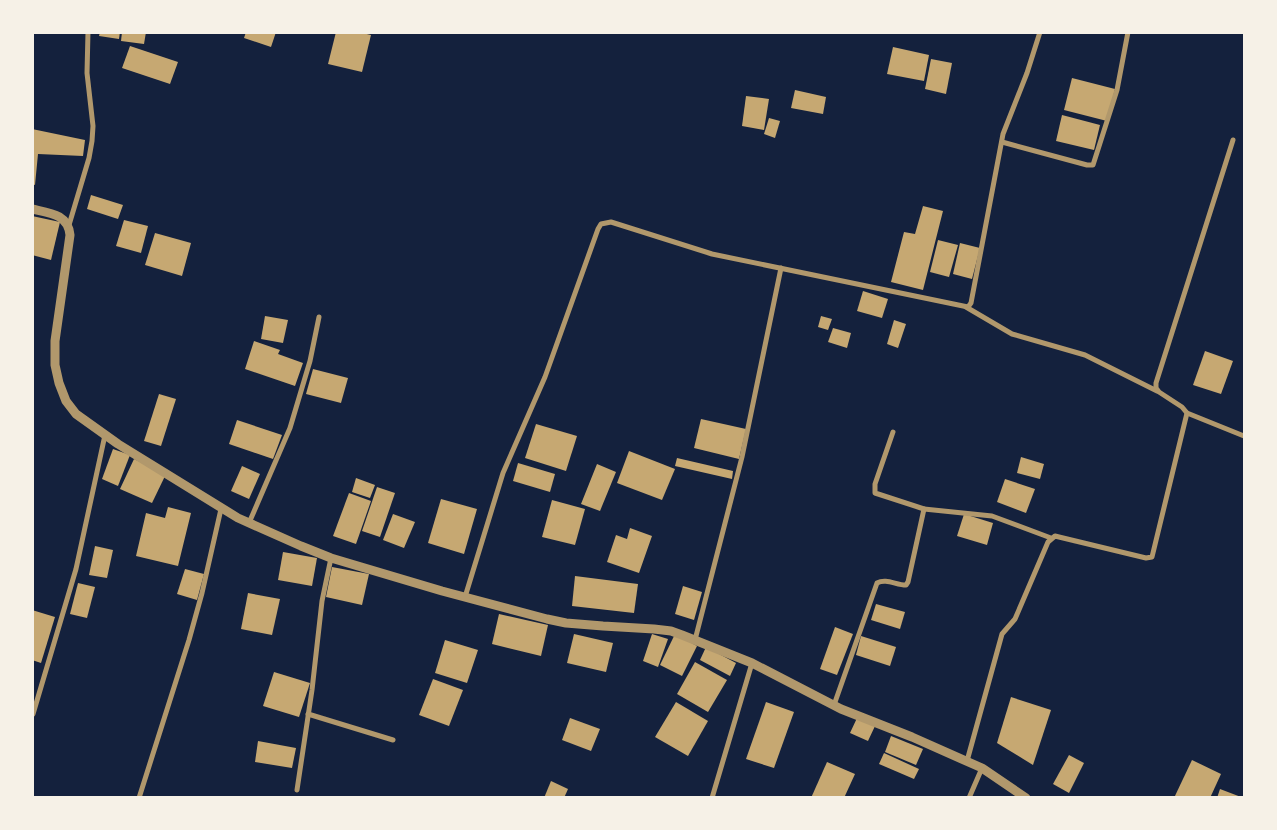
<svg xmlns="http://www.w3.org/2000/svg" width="1277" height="830" font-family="'Open Sans',sans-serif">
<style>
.building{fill:#c6a872}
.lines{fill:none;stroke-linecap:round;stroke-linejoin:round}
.minor{stroke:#b1986c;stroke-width:5}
.tertiary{stroke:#b1986c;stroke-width:9}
</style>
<rect width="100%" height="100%" fill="#14213d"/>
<g class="building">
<polygon points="100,32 120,32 119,39 99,36"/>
<polygon points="122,32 146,32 144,44 121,41"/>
<polygon points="246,32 276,32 271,47 244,38"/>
<polygon points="336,32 358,32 371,35 362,72 328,64"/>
<polygon points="130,46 178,62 170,84 122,68"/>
<polygon points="893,47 929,55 924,81 887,74"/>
<polygon points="931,59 952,63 946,94 925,89"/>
<polygon points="1072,78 1115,89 1107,121 1064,110"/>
<polygon points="795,90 826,97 823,114 791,108"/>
<polygon points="746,96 769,99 764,130 742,126"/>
<polygon points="1062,115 1100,125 1094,150 1056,141"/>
<polygon points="769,118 780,121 775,138 764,134"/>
<polygon points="32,129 85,140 83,156 38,154 35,185 32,184"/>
<polygon points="91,195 123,205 118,219 87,209"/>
<polygon points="923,206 943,211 923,290 891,282 904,232 915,234"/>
<polygon points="32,216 60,222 51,260 32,255"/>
<polygon points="124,220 148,226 141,253 116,246"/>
<polygon points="155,233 191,243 182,276 145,265"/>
<polygon points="938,240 958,245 949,277 930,272"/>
<polygon points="960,243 980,248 972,279 953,274"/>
<polygon points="863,291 888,299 882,318 857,311"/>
<polygon points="265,316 288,320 283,343 261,339"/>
<polygon points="821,316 832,319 828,330 818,327"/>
<polygon points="894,320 906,324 898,348 887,344"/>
<polygon points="833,328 851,333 847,348 828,342"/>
<polygon points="254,341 280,350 278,354 303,363 295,386 245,369"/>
<polygon points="1205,351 1233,361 1221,394 1193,385"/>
<polygon points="313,369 348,378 341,403 306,394"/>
<polygon points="159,394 176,399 161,446 144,441"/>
<polygon points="701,419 746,429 739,459 694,448"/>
<polygon points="237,420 282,435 273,459 229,444"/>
<polygon points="536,424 577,436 566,471 525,458"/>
<polygon points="113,449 130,455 118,486 102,479"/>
<polygon points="629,451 675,469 662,500 617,483"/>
<polygon points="1021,457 1044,464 1040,479 1017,473"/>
<polygon points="677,458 733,471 732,479 675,466"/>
<polygon points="134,459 166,474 152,503 120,489"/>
<polygon points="518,463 555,474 550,492 513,481"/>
<polygon points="597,464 616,472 600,511 581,504"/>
<polygon points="242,466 260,474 249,499 231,491"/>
<polygon points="356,478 375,485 370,498 352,492"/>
<polygon points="1005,479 1035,489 1026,513 997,502"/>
<polygon points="377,487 395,493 380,537 362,531"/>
<polygon points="349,493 371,501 356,544 333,536"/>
<polygon points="441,499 477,509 464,554 428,543"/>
<polygon points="552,500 585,509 575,545 542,537"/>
<polygon points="168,507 191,513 178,566 136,556 146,513 165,518"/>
<polygon points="393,514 415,522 404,548 383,540"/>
<polygon points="964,514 993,523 987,545 957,536"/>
<polygon points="630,528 652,536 639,573 607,562 616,535 627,539"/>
<polygon points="95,546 113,550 107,578 89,575"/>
<polygon points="283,552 317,558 312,586 278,580"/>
<polygon points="332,567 369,574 362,605 326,597"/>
<polygon points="185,569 204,574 197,600 177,594"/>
<polygon points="575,576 638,584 634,613 572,606"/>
<polygon points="78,583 95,587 87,618 70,614"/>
<polygon points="683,586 702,592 694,620 675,614"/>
<polygon points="248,593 280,599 272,635 241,629"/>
<polygon points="876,604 905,612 900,629 871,620"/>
<polygon points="32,610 55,617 41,663 32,660"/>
<polygon points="499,614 548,625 541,656 492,644"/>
<polygon points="835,627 853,634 837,675 820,669"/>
<polygon points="574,634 613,643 606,672 567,663"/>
<polygon points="652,634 668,639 658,667 643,661"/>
<polygon points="675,634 697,646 682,676 660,665"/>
<polygon points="861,636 896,647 890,666 856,655"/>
<polygon points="445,640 478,650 467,683 435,673"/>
<polygon points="706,647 736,663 730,676 700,660"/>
<polygon points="695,662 727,680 708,712 677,694"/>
<polygon points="274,672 310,683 299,717 263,706"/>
<polygon points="433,679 463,690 449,726 419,715"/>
<polygon points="1011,697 1051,710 1033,765 997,743"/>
<polygon points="676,702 708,721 688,756 655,737"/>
<polygon points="766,702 794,712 774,768 746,759"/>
<polygon points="570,718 600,729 591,751 562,740"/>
<polygon points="857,718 875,726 868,741 850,733"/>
<polygon points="891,736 923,749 916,765 885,752"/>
<polygon points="258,741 296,748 292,768 255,762"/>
<polygon points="884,753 919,769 914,779 879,764"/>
<polygon points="1069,755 1084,763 1069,793 1053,784"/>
<polygon points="1192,760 1221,774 1210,798 1174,798"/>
<polygon points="827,762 855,774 844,798 811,798"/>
<polygon points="551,781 568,789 564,798 544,798"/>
<polygon points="1220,789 1241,797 1241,798 1217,798"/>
</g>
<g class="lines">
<g class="minor">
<polyline points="1002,142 1087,165 1093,165 1117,90 1128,32"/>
<polyline points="69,225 89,158 92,141 93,126 87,73 88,32"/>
<polyline points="966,307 1012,334 1085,355 1157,391"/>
<polyline points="1187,413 1244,436"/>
<polyline points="893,432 875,484 875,493 924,509"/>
<polyline points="249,523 290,428 310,361 319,317"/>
<polyline points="465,597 503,473 545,377 598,229 601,224 611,222 712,254 968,307 971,303 1003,134 1027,73 1040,32"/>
<polyline points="695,640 742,457 781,268"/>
<path d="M834,705L877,583C886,578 896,585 906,585L908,582L924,509L992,516L1051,538"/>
<polyline points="33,714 76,569 105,435"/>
<polyline points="308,714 393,740"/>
<polyline points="967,761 1002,634 1015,619 1048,542 1055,536 1059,537 1146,558 1152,557 1187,413 1182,407 1159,392 1156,388 1156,383 1233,140"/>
<polyline points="297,790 312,690 322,601 331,558"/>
<polyline points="139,798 189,640 202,593 221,509"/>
<polyline points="712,798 752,663"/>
<polyline points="969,798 982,768"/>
</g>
<path class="tertiary" d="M32,209C50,213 68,214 70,235L55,341V365L59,383L66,401L76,414L118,444L238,518L301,546L331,558L442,591L547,619L566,623L603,626L654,629L671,631L682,635L752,663L841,709L912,737L982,768L1026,798"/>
</g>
<rect width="1277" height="830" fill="none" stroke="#f6f1e7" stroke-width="68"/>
</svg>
